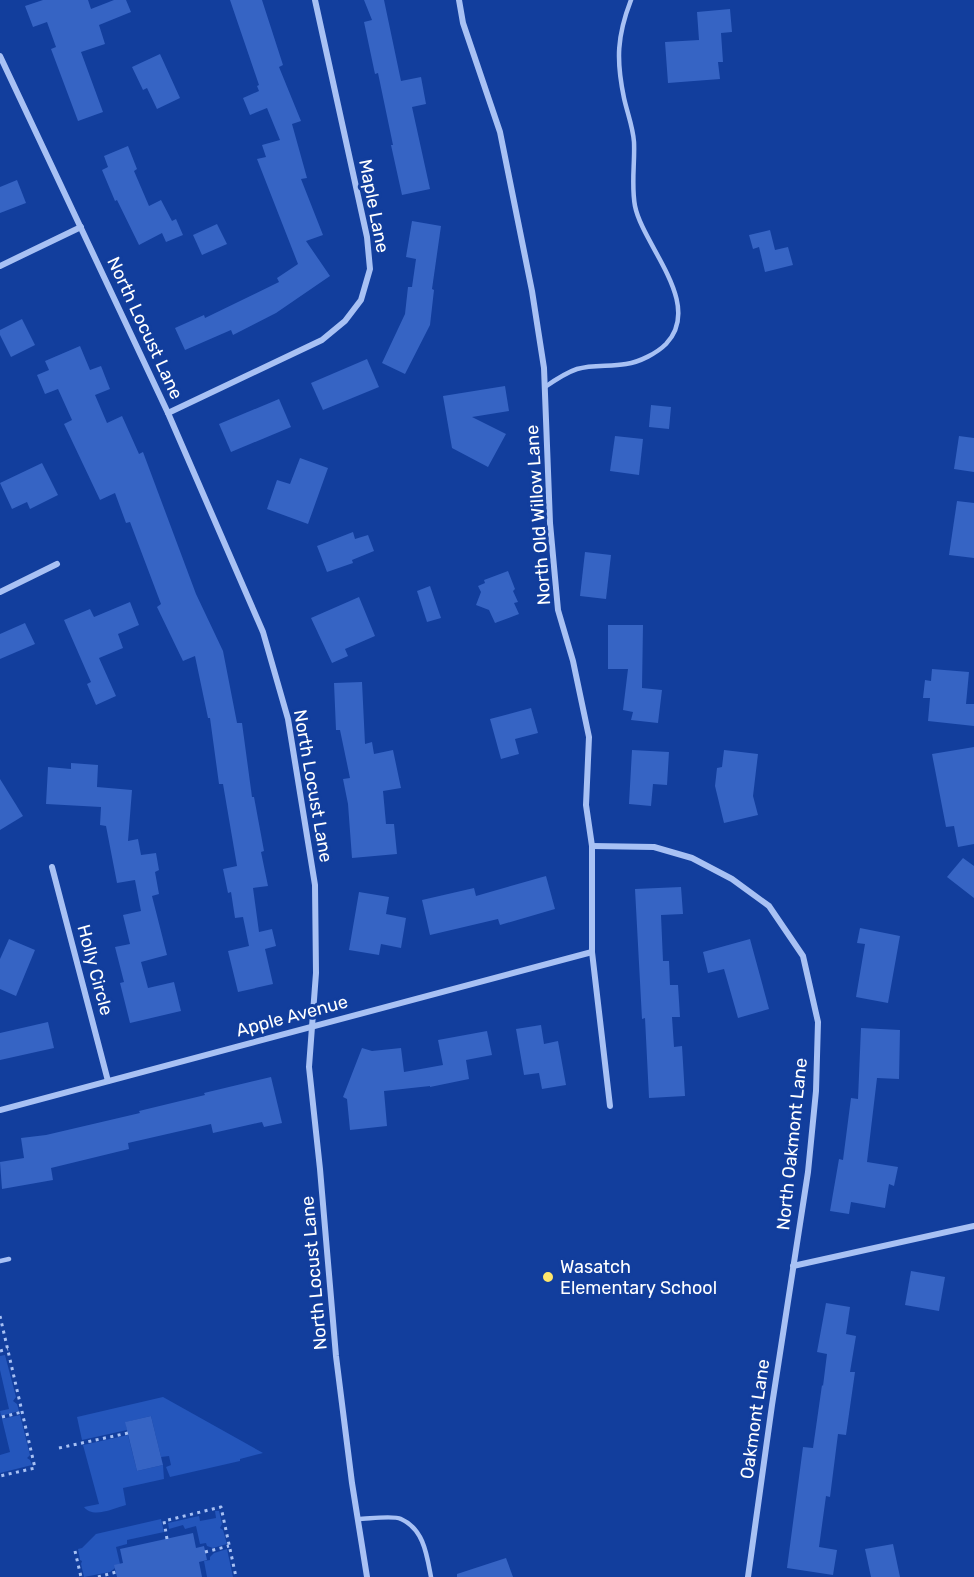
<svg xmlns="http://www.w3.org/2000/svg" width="974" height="1577" font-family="Rubik,sans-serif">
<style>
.green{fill:#2456bc}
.building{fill:#3664c4}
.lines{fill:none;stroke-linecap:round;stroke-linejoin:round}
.path{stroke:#a8c1f4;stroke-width:3;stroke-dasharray:3 4.5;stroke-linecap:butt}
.service{stroke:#a8c1f4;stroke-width:4.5}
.minor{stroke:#a8c1f4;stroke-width:6}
.poi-dot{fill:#ffe66b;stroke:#123e9d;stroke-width:2}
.labels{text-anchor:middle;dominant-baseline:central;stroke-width:6;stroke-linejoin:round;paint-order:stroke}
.street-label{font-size:18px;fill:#fff;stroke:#123e9d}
.poi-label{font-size:18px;fill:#fff;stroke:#123e9d;text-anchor:start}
</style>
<rect width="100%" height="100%" fill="#123e9d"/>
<g class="green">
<polygon points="5,1355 16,1397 13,1401 17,1404 19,1411 1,1416 0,1411 9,1409 0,1370 0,1356"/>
<polygon points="163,1397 263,1453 240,1459 240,1461 170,1477 166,1467 171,1465 169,1456 161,1457 151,1416 126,1422 127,1430 82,1440 77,1417"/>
<polygon points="20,1415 30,1455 27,1458 30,1460 32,1465 0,1473 0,1455 10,1452 2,1419"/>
<path d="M128,1435L137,1471L163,1465L164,1479L123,1488L126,1505C114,1508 93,1519 84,1507L99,1504L83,1445Z"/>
<polygon points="215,1511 219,1511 222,1524 220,1528 223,1530 227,1544 213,1548 207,1546 206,1543 200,1544 196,1526 185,1529 183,1525 169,1529 168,1523 199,1516 200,1521 216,1518"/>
<polygon points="161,1519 164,1532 127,1540 127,1544 116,1547 120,1564 110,1572 84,1577 81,1564 82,1561 80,1560 78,1549 82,1548 96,1534"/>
<polygon points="227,1549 233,1577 207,1577 204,1561 210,1560 210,1557 214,1553"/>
</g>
<g class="building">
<polygon points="43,0 88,0 91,9 114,0 126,0 131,12 99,25 105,44 81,52 103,112 78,121 51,49 56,47 47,22 33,27 25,6"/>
<polygon points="230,0 262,0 283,65 279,67 301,121 292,124 307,178 301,179 323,235 306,241 330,276 276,313 233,335 231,330 185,350 175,328 204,315 205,318 279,282 277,278 298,264 257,159 266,157 262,145 280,140 267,108 250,115 243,98 259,91 257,86 259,85"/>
<polygon points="364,0 384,0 401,81 421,77 426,104 412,107 430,189 402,195 391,145 393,145 378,73 375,74 364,22 372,20"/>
<polygon points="730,9 732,32 721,33 723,62 718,62 720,79 668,83 665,42 699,40 697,12"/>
<polygon points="160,54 180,98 157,109 147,88 143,90 132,67"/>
<polygon points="128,146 137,169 134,171 149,206 161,200 172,221 176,219 183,235 166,242 162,233 139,245 117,200 115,201 102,170 108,167 104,156"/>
<polygon points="17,180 26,203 0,213 0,187"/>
<polygon points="412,221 441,226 432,289 434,290 430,325 405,374 382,363 405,314 408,287 412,287 416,259 406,257"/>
<polygon points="217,224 227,244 202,255 193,235"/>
<polygon points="770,230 775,250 788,247 793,265 765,272 759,247 753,249 749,235"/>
<polygon points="22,319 35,345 11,357 0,335 0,330"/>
<polygon points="80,346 90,370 101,366 110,389 95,395 107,423 122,416 139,454 143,452 196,594 223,651 237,723 242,723 252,797 254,797 264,851 261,852 268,886 253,888 259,932 272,929 276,946 265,949 273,984 238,992 228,951 249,946 243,917 235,918 231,892 228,893 223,869 237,866 223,784 219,784 210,718 208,718 195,656 183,661 157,607 161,604 130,522 126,523 115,493 100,500 64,424 72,420 58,389 45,394 37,375 49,370 45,361"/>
<polygon points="367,359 379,387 323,410 311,383"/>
<polygon points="505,386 509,411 472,417 506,434 488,467 452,448 443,396"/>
<polygon points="279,399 291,427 231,452 219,424"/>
<polygon points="651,405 671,407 669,429 649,427"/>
<polygon points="615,436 643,439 639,475 610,471"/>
<polygon points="959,436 974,438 974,472 954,469"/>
<polygon points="300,458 328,468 308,524 267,509 277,480 290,484"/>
<polygon points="42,463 58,495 30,509 27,502 12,509 0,483"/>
<polygon points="957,501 974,503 974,558 949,555"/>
<polygon points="353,532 355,539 368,535 374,551 352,560 353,563 327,572 317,546"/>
<polygon points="585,552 611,555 606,599 580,596"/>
<polygon points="508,571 515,589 513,591 518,602 514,603 519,614 495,623 489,610 476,605 481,592 478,586 485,583 484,580"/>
<polygon points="430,586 441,618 427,622 417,591"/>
<polygon points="359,597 375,636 345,649 348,656 332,663 311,618"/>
<polygon points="130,602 139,625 118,634 123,648 99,658 116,696 96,705 87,684 91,682 64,620 90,609 94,617"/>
<polygon points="25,623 35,644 0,659 0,634"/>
<polygon points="608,625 643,625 642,688 662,690 658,723 631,720 633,712 623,710 628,669 608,669"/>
<polygon points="932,669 969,672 966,704 974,704 974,726 928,721 930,698 923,698 925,680 931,681"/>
<polygon points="362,682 365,744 372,742 374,754 393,750 401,788 383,791 386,824 394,824 397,854 352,858 348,804 343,779 350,778 340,730 336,730 334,683"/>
<polygon points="531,708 538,733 515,739 519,754 501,759 490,719"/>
<polygon points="974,747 974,844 958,847 954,826 946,827 932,754"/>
<polygon points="632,750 669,752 667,785 653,784 651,806 629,804"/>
<polygon points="724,750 758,754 753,796 758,815 724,823 715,786 717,768 722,767"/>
<polygon points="71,763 98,765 97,787 132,790 128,841 138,839 141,855 156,853 159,870 155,872 159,894 152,896 167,955 141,962 148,988 174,982 181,1011 130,1023 120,983 124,982 115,947 130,944 123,915 141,911 135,880 117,883 106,826 100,825 101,807 46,804 48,767 71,769"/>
<polygon points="0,779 23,816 0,830"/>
<polygon points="963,858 974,866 974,898 947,877"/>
<polygon points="546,876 555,909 500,925 498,919 430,935 422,900 474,888 476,896"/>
<polygon points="681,887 683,914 661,915 663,961 669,961 670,985 678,985 680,1017 672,1017 674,1047 682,1046 685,1096 649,1098 645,1018 642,1019 635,889"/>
<polygon points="359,892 389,897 386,914 406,918 401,948 381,944 379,955 349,950"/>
<polygon points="860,928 900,936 888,1003 856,997 865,944 857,943"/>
<polygon points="9,939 35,950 16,996 0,989 0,959"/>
<polygon points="750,939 769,1009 738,1018 724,969 708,973 703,952"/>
<polygon points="48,1022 54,1048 0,1060 0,1033"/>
<polygon points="541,1025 544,1044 558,1041 566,1085 542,1089 539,1073 524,1075 516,1029"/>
<polygon points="861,1028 900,1030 899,1079 877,1078 867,1162 898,1167 894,1186 889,1184 885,1208 851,1202 849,1214 830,1211 839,1159 843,1160 851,1098 858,1099"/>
<polygon points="487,1031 492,1055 466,1060 469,1079 430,1087 430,1086 384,1091 387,1126 350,1130 347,1099 343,1097 362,1048 372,1051 401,1048 404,1072 443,1065 438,1040"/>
<polygon points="271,1077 282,1123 264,1127 262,1122 213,1133 211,1124 128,1143 129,1149 51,1168 53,1180 2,1189 0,1162 24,1158 21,1138 46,1135 140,1113 139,1111 205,1095 204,1093"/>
<polygon points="911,1271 945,1277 939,1311 905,1305"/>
<polygon points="826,1303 850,1307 846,1334 856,1336 850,1372 855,1372 846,1435 838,1434 830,1497 826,1496 819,1547 837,1550 833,1575 787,1568 803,1447 813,1448 822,1385 823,1386 827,1354 817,1352"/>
<polygon points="151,1416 163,1465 137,1471 125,1422"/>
<polygon points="193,1533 196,1548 204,1546 207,1560 199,1562 202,1577 117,1577 114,1565 123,1563 120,1549"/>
<polygon points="893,1544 900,1577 871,1577 865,1549"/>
<polygon points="506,1558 513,1577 457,1577 457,1574"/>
</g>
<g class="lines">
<g class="path">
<polyline points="0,1316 35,1468 0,1476"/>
<polyline points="0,1351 8,1349"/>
<polyline points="2,1417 22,1412"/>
<polyline points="59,1448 128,1433"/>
<polyline points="167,1539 164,1521 221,1507 236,1577"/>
<polyline points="75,1551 81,1577"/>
<polyline points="205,1552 229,1546"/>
<polyline points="98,1577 116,1572"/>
</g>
<g class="service">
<path d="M545,387C555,380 565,373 577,369C593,364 610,367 626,364C640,362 657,353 666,344C704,304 643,246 635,206C631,185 635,163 634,142C633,127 627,112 624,98C616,60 617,36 631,0"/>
<polyline points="0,1261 9,1259"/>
<path d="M358,1519C368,1519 393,1515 401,1519C424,1529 427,1556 431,1577"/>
</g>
<g class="minor">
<polyline points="459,0 463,23 500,132 532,291 544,368 550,523 558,610 573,661 589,737 586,805 592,846 592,952 610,1106"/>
<polyline points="0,56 168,413 263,632 288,719 315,885 316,973 309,1067 320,1169 336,1356 352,1483 367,1577"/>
<polyline points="0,266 81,227"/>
<polyline points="168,413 322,340 345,321 361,300 370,269 367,237 315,0"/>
<polyline points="0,592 57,564"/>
<polyline points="592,846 654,847 692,858 732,879 769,906 803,956 818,1022 816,1091 808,1172 772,1405 748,1577"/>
<polyline points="52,867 108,1081"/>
<polyline points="0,1110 592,952"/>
<polyline points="793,1266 974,1226"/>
</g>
</g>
<circle class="poi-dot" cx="548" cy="1277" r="6"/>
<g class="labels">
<g class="street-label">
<text transform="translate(374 206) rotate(79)">Maple Lane</text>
<text transform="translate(145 328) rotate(65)">North Locust Lane</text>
<text transform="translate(538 515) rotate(-94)">North Old Willow Lane</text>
<text transform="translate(313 786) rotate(80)">North Locust Lane</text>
<text transform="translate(95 970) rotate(75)">Holly Circle</text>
<text transform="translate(292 1016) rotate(-15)">Apple Avenue</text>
<text transform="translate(792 1144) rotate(-84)">North Oakmont Lane</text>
<text transform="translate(314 1273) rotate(-95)">North Locust Lane</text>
<text transform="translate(755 1419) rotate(-82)">Oakmont Lane</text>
</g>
<g class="poi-label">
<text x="560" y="1267">Wasatch<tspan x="560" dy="21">Elementary School</tspan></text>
</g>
</g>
</svg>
